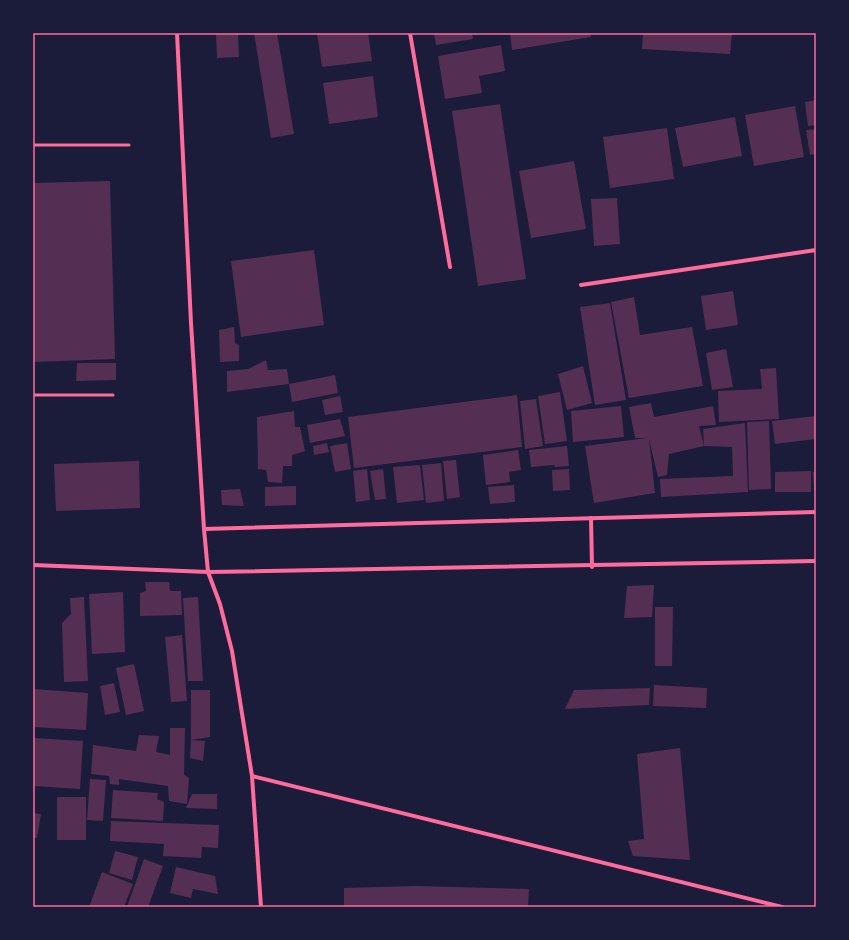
<svg xmlns="http://www.w3.org/2000/svg" width="849" height="940" font-family="Karla,sans-serif">
<style>
.building{fill:#542f53}
.lines{fill:none;stroke-linecap:round;stroke-linejoin:round}
.service{stroke:#ff6b9d;stroke-width:3}
.minor{stroke:#ff6b9d;stroke-width:4}
.neatline{fill:none;stroke:#ff6b9d;stroke-width:1.5}
</style>
<rect width="100%" height="100%" fill="#1b1b3a"/>
<g class="building">
<polygon points="254,33 277,33 294,134 271,138"/>
<polygon points="317,33 368,33 372,61 322,67"/>
<polygon points="434,33 472,33 473,39 436,45"/>
<polygon points="510,33 590,33 591,37 512,50"/>
<polygon points="643,33 732,33 730,54 642,49"/>
<polygon points="238,34 239,57 217,58 216,35"/>
<polygon points="501,45 505,71 479,76 482,93 445,99 438,56"/>
<polygon points="373,76 378,117 329,124 323,83"/>
<polygon points="816,100 816,125 808,126 805,102"/>
<polygon points="500,104 526,279 478,286 452,111"/>
<polygon points="795,106 804,157 754,166 745,115"/>
<polygon points="735,117 742,156 683,167 675,128"/>
<polygon points="667,128 674,179 610,188 603,137"/>
<polygon points="816,129 816,154 810,155 806,130"/>
<polygon points="574,161 586,229 531,238 519,171"/>
<polygon points="110,181 115,359 33,362 33,183"/>
<polygon points="617,198 620,244 594,246 591,199"/>
<polygon points="314,250 324,325 241,337 231,261"/>
<polygon points="733,291 738,325 706,330 701,296"/>
<polygon points="634,297 640,335 692,327 703,386 629,398 611,302"/>
<polygon points="610,303 626,400 595,405 580,307"/>
<polygon points="234,327 235,343 239,345 239,361 220,362 219,330"/>
<polygon points="726,349 733,387 712,390 706,353"/>
<polygon points="266,360 268,370 287,369 289,384 335,375 338,393 292,402 289,384 227,392 227,371 248,369"/>
<polygon points="77,363 116,363 116,380 76,381"/>
<polygon points="583,366 592,403 567,410 558,374"/>
<polygon points="776,368 779,419 719,422 718,391 762,389 760,369"/>
<polygon points="560,392 567,441 545,444 538,396"/>
<polygon points="517,395 522,447 354,468 348,417"/>
<polygon points="340,396 343,412 325,415 322,400"/>
<polygon points="536,399 543,446 525,449 520,401"/>
<polygon points="651,403 654,417 713,406 716,425 699,426 704,446 703,429 745,423 748,492 661,497 660,479 733,476 732,447 704,446 669,454 667,475 658,477 649,439 655,493 594,503 585,446 647,438 635,438 629,407"/>
<polygon points="621,406 624,437 573,442 571,411"/>
<polygon points="294,411 295,427 300,427 305,451 292,455 292,466 283,466 282,483 268,482 266,470 258,469 257,417"/>
<polygon points="816,416 816,439 775,444 772,421"/>
<polygon points="340,419 345,436 310,443 307,425"/>
<polygon points="769,421 771,489 749,490 747,422"/>
<polygon points="327,443 329,452 314,455 313,446"/>
<polygon points="347,443 351,469 335,472 330,446"/>
<polygon points="567,446 569,466 555,467 554,465 531,467 529,450"/>
<polygon points="518,450 521,470 509,472 510,482 486,485 483,455"/>
<polygon points="456,460 460,497 447,499 443,461"/>
<polygon points="139,461 140,508 56,511 54,464"/>
<polygon points="441,463 444,501 426,503 422,465"/>
<polygon points="420,465 424,500 397,503 393,467"/>
<polygon points="367,469 370,500 356,502 353,471"/>
<polygon points="383,469 386,499 375,500 370,471"/>
<polygon points="569,469 570,490 553,491 552,470"/>
<polygon points="811,471 811,492 775,492 775,472"/>
<polygon points="813,472 816,472 816,491 814,491"/>
<polygon points="514,485 515,502 490,504 488,487"/>
<polygon points="296,486 296,505 265,506 265,487"/>
<polygon points="240,489 244,506 222,505 221,490"/>
<polygon points="145,582 169,582 170,591 181,591 182,615 140,616 140,593 146,591"/>
<polygon points="654,585 652,617 624,618 627,586"/>
<polygon points="123,592 125,652 92,654 89,594"/>
<polygon points="84,597 88,681 64,682 62,623 71,614 70,598"/>
<polygon points="198,597 203,681 188,681 183,598"/>
<polygon points="655,607 673,607 672,666 655,666"/>
<polygon points="182,635 187,701 171,702 165,637"/>
<polygon points="134,664 144,711 126,715 116,668"/>
<polygon points="114,683 120,712 105,715 100,686"/>
<polygon points="654,685 707,688 706,708 653,706"/>
<polygon points="650,688 649,705 565,709 574,690"/>
<polygon points="33,689 88,693 86,730 33,727"/>
<polygon points="191,690 210,690 210,737 191,740"/>
<polygon points="170,728 185,728 184,775 189,778 187,804 169,801 168,786 119,779 119,785 110,784 109,776 91,774 93,745 136,751 139,735 159,736 156,752 170,755"/>
<polygon points="33,738 83,741 80,789 33,786"/>
<polygon points="191,740 205,741 203,761 190,758"/>
<polygon points="680,748 690,860 633,856 628,841 644,839 637,754"/>
<polygon points="90,779 106,780 103,821 87,820"/>
<polygon points="113,790 158,793 157,799 164,802 163,821 111,818"/>
<polygon points="192,794 217,794 217,809 186,808"/>
<rect x="57" y="797" width="29" height="43"/>
<polygon points="33,813 41,814 37,838 33,837"/>
<polygon points="111,821 219,825 218,848 202,847 201,858 163,856 164,844 110,841"/>
<polygon points="115,851 138,857 132,880 109,873"/>
<polygon points="144,859 163,866 148,907 127,907"/>
<polygon points="176,867 215,876 218,894 193,889 191,898 170,893"/>
<polygon points="102,872 133,884 124,907 89,907"/>
<polygon points="416,886 529,889 528,907 344,907 344,888"/>
</g>
<g class="lines">
<g class="service">
<polyline points="33,145 129,145"/>
<polyline points="33,395 113,395"/>
</g>
<g class="minor">
<polyline points="177,33 191,323 204,529 208,572 220,604 232,651 252,776 261,907"/>
<polyline points="410,33 450,267"/>
<polyline points="581,285 816,250"/>
<polyline points="591,518 592,567"/>
<polyline points="204,529 816,512"/>
<polyline points="33,565 208,572 816,561"/>
<polyline points="252,776 782,907"/>
</g>
</g>
<rect width="849" height="940" fill="none" stroke="#1b1b3a" stroke-width="68"/>
<rect x="34" y="34" width="781" height="872" class="neatline"/>
</svg>
